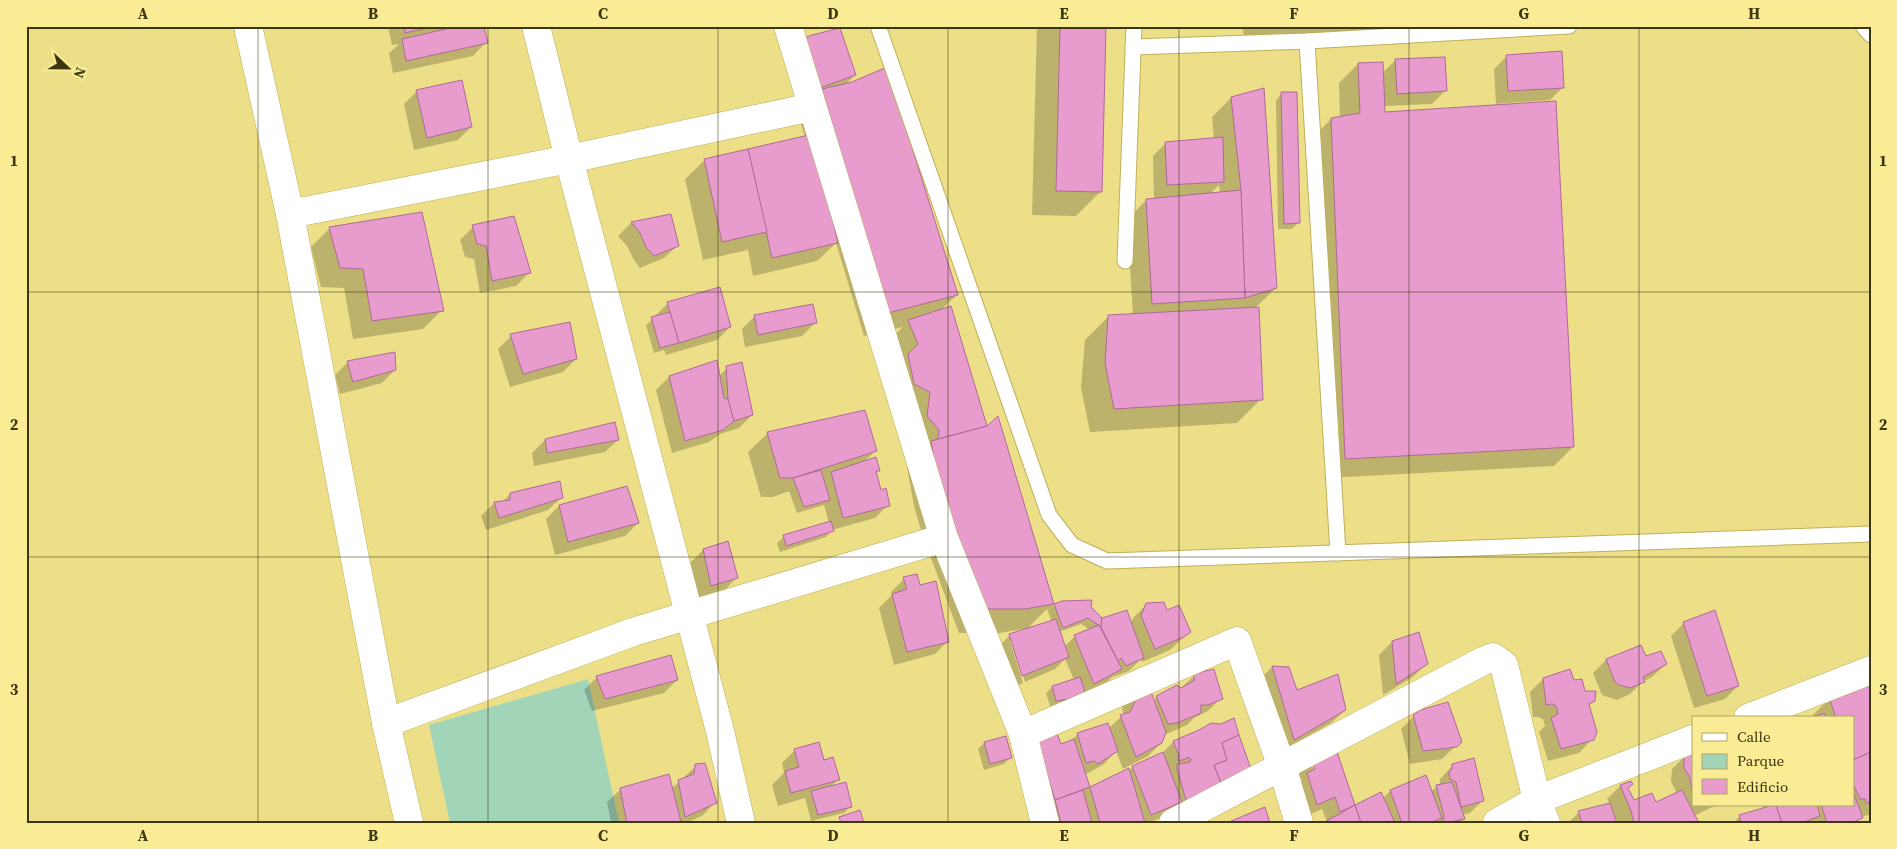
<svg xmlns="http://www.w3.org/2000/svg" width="1897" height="849" font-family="'Source Serif 4',serif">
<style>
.green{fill:#a2d5b8}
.shadow{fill:#0003;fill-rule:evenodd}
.building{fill:#e89cce;stroke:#af6998}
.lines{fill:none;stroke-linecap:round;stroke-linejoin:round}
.service-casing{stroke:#beb059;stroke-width:17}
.minor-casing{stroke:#beb059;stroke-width:29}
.service{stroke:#fff;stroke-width:15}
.minor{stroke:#fff;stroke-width:28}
.grid{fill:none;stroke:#3c3611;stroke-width:1;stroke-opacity:0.55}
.neatline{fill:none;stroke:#3c3611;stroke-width:2}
.grid-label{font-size:16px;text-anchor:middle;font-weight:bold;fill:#3c3611}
</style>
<rect width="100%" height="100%" fill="#eddf88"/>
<polygon class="green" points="588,679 619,823 450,823 429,725"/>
<g class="shadow">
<polygon points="388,26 483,26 486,42 473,56 393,73 389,53 399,44 392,45"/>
<polygon points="1037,26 1105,26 1101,191 1076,216 1032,215"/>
<polygon points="1243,26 1421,26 1413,34 1244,44"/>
<path d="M787,54L855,75L845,85L957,295L941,310L950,307L986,428L997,418L1053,606L1062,602L1090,608L1103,621L1131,624L1133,618L1146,605L1167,611L1189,632L1170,650L1142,662L1141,659L1129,671L1112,677L1107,682L1061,705L1050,706L1046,693L1052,687L1074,680L1065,659L1055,669L1025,682L1013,641H1010L1023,683L1009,689L997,648L1010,635L1024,631L1023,629L1000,633H959L922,534L914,506L907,467L920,454L889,340L903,327L864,336L836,243L817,261L753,276L748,250L703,260L685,179L705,160L805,137L798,115L816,97ZM1047,609L1052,622L1026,630ZM1081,624L1090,630L1075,636L1064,647L1059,632Z"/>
<polygon points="1507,56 1563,87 1550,100 1496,104 1494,69"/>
<polygon points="1396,60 1445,91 1432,104 1383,106 1384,114 1573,447 1554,466 1327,478 1312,138 1331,119 1340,117 1339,83 1358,64 1382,73"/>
<polygon points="417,91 471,127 458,140 414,150 404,104"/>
<polygon points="1282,93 1299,222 1292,229 1278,229 1276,100"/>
<path d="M1231,98L1276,288L1255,308L1261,399L1237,423L1090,432L1081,388L1085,340L1109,316L1133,315L1127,220L1146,200H1154L1153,156L1166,143L1214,139L1212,117ZM1219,185L1220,193L1210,194Z"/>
<polygon points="670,216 678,245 664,258 640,268 634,260 627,246 618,236 631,223"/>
<polygon points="473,227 529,273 516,286 480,293 474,259 465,257 460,240"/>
<polygon points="330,228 442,310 423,329 353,339 344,288 321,287 311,247"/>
<polygon points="668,303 730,327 717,340 666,355 664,350 654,353 646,325 655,317 655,316"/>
<polygon points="755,316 815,323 802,336 745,347 742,329"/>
<polygon points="511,336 576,359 563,372 510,387 498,349"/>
<polygon points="348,362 395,370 382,383 340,394 335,375"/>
<polygon points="727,368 752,415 739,428 720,434 709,442 672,453 656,390 669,377 719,376"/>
<polygon points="768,433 875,451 863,463 879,470 875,473 880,492 888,505 875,518 832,530 826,537 780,552 777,543 784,537 829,523 824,505 797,513 789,491 773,497 761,497 748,452"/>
<polygon points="545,440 618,440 605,452 534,466 532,453"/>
<polygon points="510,494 562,497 548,510 486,530 481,516 494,503 502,502"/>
<polygon points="559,506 638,523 625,536 555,555 546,519"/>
<polygon points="703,550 737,577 724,591 698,598 690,563"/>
<polygon points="904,579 919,587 948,641 935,654 894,665 879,608 892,595 891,592"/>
<polygon points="1684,623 1738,686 1725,699 1694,708 1671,636"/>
<polygon points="1392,642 1426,664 1413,677 1383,695 1379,655"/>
<polygon points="1640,646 1646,657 1666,664 1652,677 1642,682 1630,694 1617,700 1602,695 1593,673 1606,660"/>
<polygon points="1272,667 1288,668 1296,692 1345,710 1331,723 1280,752 1259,680"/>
<polygon points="1194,676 1221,698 1208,711 1194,718 1187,725 1164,735 1161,743 1148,756 1123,769 1116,751 1104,764 1085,775 1090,788 1128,770 1129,771 1133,767 1161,754 1173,742 1250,769 1168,815 1148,823 1045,823 1020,769 1060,746 1069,742 1078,734 1109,728 1122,716 1123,713 1121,701 1134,688 1153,701 1157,697 1180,689"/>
<polygon points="597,677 677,680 664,693 592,711 584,690"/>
<polygon points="1543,679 1574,681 1594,700 1588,706 1592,739 1579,753 1548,761 1539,732 1545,726 1543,719 1538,717 1533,717 1530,692"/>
<polygon points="1871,687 1871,814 1861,817 1857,823 1733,823 1739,817 1760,810 1766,805 1853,805 1853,718 1811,717 1830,698"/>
<polygon points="1414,716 1461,741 1442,759 1410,764 1401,729"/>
<polygon points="984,743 1010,758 1004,764 984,770 978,749"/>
<polygon points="795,750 823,761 838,779 830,788 851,806 844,813 811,821 805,798 778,806 772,785 784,773 782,763"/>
<path d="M1335,750L1354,806L1382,799L1390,791L1426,777L1431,792L1440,783V779L1453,765L1483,800L1470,813L1462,815L1464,819L1460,823H1438V820L1435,823H1325L1327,822L1322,809L1304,817L1295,787L1302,780L1299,774L1312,761ZM1312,765H1315L1316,775Z"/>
<polygon points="1693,752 1693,805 1716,805 1694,816 1697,823 1618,823 1616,818 1614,819 1616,823 1568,823 1579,812 1610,804 1607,799 1620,786 1627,789 1634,802 1655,804 1677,794 1671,781 1672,769 1685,756"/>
<polygon points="696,766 715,802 702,816 686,823 611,823 607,802 621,789 671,789"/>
</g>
<g class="building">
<polygon points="404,26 436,26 405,33"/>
<polygon points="459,26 484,26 488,43 406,61 402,39"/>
<polygon points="1060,26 1106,26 1102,192 1056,191"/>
<polygon points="840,28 856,75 814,90 799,40 812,35"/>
<polygon points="1562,51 1564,88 1508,91 1506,55"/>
<polygon points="1445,57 1447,91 1397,94 1395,59"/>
<polygon points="1383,62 1385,112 1556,101 1574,447 1345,459 1331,118 1360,113 1358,63"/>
<polygon points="887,67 958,295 888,313 822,89 852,82"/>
<polygon points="462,80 472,127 427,138 416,90"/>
<polygon points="1264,88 1277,288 1245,298 1241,190 1231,97"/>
<polygon points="1281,92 1297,92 1300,223 1284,224"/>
<polygon points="813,134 838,243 772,258 748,149"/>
<polygon points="1223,137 1224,182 1167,185 1165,142"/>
<polygon points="748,149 767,232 722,242 704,159"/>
<polygon points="1241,190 1245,298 1152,304 1146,199"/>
<polygon points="422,212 444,311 372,321 363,269 340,268 329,227"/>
<polygon points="671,214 679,246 654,256 646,247 640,233 631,222"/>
<polygon points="514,216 531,273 492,281 486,246 477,244 472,225"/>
<polygon points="720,287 731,327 679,343 667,302"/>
<polygon points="813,304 817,323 758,335 754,315"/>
<polygon points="951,306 987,426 938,439 939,430 927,416 930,392 914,384 908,354 918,344 908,320"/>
<polygon points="1259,307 1263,400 1114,409 1105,363 1108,315"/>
<polygon points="670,312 679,343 660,348 651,317"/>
<polygon points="570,322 577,359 523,374 510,334"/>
<polygon points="395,352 396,370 353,382 347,361"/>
<polygon points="717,360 724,398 728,399 734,421 723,430 685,441 669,376"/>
<polygon points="742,362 753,415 734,421 728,399 726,366"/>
<polygon points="865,410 877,451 793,478 780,478 767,432"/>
<polygon points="998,416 1054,604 1025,609 984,609 938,481 931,441 987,426"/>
<polygon points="615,422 619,440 547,453 545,439"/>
<polygon points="876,457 880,471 876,471 881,490 886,488 890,506 843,518 831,472"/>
<polygon points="821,470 830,500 804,507 793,478"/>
<polygon points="560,481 563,498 499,518 494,502 510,500 510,493"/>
<polygon points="627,486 639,523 568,542 559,505"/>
<polygon points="831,521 834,531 786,546 783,535"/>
<polygon points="728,541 738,578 711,586 703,549"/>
<polygon points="917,574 920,585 936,581 949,642 907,652 892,594 907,589 903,577"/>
<polygon points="1092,600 1091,607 1102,618 1101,627 1088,618 1063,628 1054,604 1062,601"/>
<polygon points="1164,602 1167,610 1179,605 1191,632 1184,637 1155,649 1141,616 1146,603"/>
<polygon points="1127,610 1144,658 1126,666 1121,658 1118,661 1101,627 1102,618"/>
<polygon points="1715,610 1739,686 1707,696 1683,622"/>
<polygon points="1056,619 1069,657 1022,676 1009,634"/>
<polygon points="1099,625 1122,669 1094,684 1083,658 1074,635"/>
<polygon points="1419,632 1428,664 1396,684 1392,641"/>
<polygon points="1641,645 1646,656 1661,651 1667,664 1643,677 1645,682 1630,688 1619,685 1615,682 1606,659"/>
<polygon points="671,655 678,680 605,699 596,676"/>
<polygon points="1272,666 1289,667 1297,690 1338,674 1346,710 1294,740"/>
<polygon points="1214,669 1223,699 1208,705 1201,705 1201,713 1177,723 1168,724 1156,696 1177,685 1181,688 1195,680 1193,674"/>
<polygon points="1570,669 1574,680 1582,679 1585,691 1596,691 1595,701 1589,704 1597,732 1594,740 1561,749 1551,718 1558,714 1556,706 1552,704 1546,705 1543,678"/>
<polygon points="1080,677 1085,692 1069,699 1056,701 1052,686"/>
<polygon points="1147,681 1166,732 1162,743 1136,757 1120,715 1130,712 1136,699"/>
<polygon points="1864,684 1867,687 1871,686 1871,752 1853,760 1853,718 1836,718 1829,697"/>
<polygon points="1448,702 1462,742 1457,747 1423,751 1413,715 1420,710"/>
<polygon points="1824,713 1826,718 1811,718"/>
<polygon points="1234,718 1239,735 1222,743 1227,760 1214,765 1221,783 1187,804 1177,769 1177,764 1190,762 1191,759 1187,757 1186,759 1178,761 1179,756 1173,741 1199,730 1211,723 1221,724"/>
<polygon points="1108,723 1118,751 1098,764 1094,761 1086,763 1077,733"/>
<polygon points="1057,733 1061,744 1074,739 1090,787 1055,800 1037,741"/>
<polygon points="1239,735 1251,769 1221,783 1214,765 1227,760 1222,743"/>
<polygon points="1006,736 1012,758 990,764 984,742"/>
<polygon points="819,742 824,760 833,757 840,780 791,793 785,771 799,767 794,749"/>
<polygon points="1336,749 1355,805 1340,812 1335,797 1317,805 1307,773 1315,769 1311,760"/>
<polygon points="1693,751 1693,794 1689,776 1684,768 1684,755"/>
<polygon points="1163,752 1182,802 1151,815 1132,766"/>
<polygon points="1871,752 1871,802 1866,803 1865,799 1860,799 1853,784 1853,760"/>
<polygon points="1474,758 1484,801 1461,807 1456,782 1450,779 1449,772 1452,769 1452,764"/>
<polygon points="705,763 717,803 685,817 678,780 694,774 695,764"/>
<polygon points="1129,768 1145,823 1100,823 1090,787"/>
<polygon points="669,774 681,822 627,823 620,788"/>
<polygon points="1426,775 1442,818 1430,823 1402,823 1390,790"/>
<polygon points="1631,781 1633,784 1628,788 1634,800 1652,793 1656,802 1682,790 1699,823 1634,823 1631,811 1620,785"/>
<polygon points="846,782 852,807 818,815 811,791"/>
<polygon points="1452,782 1465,819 1443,823 1444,816 1436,785"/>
<polygon points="1083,790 1092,823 1061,823 1055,800"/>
<polygon points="1853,791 1863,818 1851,823 1827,823 1821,805 1853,805"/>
<polygon points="1381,792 1395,823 1361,823 1355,805"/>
<polygon points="1610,803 1617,823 1582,823 1578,811"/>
<polygon points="1355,805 1361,823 1323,823"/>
<polygon points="1773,805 1776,805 1782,823 1741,823 1739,815"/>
<polygon points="1776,805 1817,805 1820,816 1802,823 1782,823"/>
<polygon points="1265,807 1270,823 1232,823 1231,821"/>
<polygon points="860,810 864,823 841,823 839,817"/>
</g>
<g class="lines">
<defs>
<g id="service">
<polyline points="878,26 1049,515 1072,545 1107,561 1871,534"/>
<polyline points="1863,26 1871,35"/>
<polyline points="1307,41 1338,553"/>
<polyline points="1133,47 1307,41 1569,26"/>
<polyline points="1125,261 1134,26"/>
</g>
<g id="minor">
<polyline points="248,26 290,214 386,723 409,823"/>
<polyline points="536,26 569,159 720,731 741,823"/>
<polyline points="788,26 944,538 1023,734 1045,823"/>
<polyline points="290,214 569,159 812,107"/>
<polyline points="1748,718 1871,670"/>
<polyline points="386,723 633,632 944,538"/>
<polyline points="1023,734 1237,641 1282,767 1299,823"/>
<polyline points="1173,823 1483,661 1493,657 1504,665 1537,800 1546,823"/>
<polyline points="1497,823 1537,800 1693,739"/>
</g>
</defs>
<use href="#service" class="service-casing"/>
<use href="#minor" class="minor-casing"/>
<use href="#service" class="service"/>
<use href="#minor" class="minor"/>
</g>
<path class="grid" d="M258,26V823M488,26V823M718,26V823M948,26V823M1179,26V823M1409,26V823M1639,26V823M26,292H1871M26,557H1871"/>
<rect width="1897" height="849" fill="none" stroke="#faec95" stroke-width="55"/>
<rect x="1692" y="716" width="162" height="90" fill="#faec95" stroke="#aea360"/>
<rect x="1702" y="733" width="25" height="8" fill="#ffffff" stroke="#aea360"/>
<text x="1737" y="742" font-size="15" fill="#3c3611">Calle</text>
<rect x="1702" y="754" width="25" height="15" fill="#a2d5b8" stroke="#aea360"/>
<text x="1737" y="766" font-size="15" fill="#3c3611">Parque</text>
<rect x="1702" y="779" width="25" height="15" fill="#e89cce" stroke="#aea360"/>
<text x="1737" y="792" font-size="15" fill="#3c3611">Edificio</text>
<g transform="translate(68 68) rotate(112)" stroke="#faec95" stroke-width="4" paint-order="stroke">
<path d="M0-4L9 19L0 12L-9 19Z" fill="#3c3611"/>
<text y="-8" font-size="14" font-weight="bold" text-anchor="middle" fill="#3c3611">N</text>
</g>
<rect x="28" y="28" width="1842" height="794" class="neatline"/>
<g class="grid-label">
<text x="143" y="19">A</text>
<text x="373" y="19">B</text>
<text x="603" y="19">C</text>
<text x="833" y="19">D</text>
<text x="1064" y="19">E</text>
<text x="1294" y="19">F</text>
<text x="1524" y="19">G</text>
<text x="1754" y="19">H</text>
<text x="14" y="166">1</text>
<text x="1883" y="166">1</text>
<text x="14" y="430">2</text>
<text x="1883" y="430">2</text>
<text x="14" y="695">3</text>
<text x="1883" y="695">3</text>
<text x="143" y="841">A</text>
<text x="373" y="841">B</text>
<text x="603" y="841">C</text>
<text x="833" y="841">D</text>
<text x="1064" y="841">E</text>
<text x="1294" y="841">F</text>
<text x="1524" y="841">G</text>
<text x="1754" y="841">H</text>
</g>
</svg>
